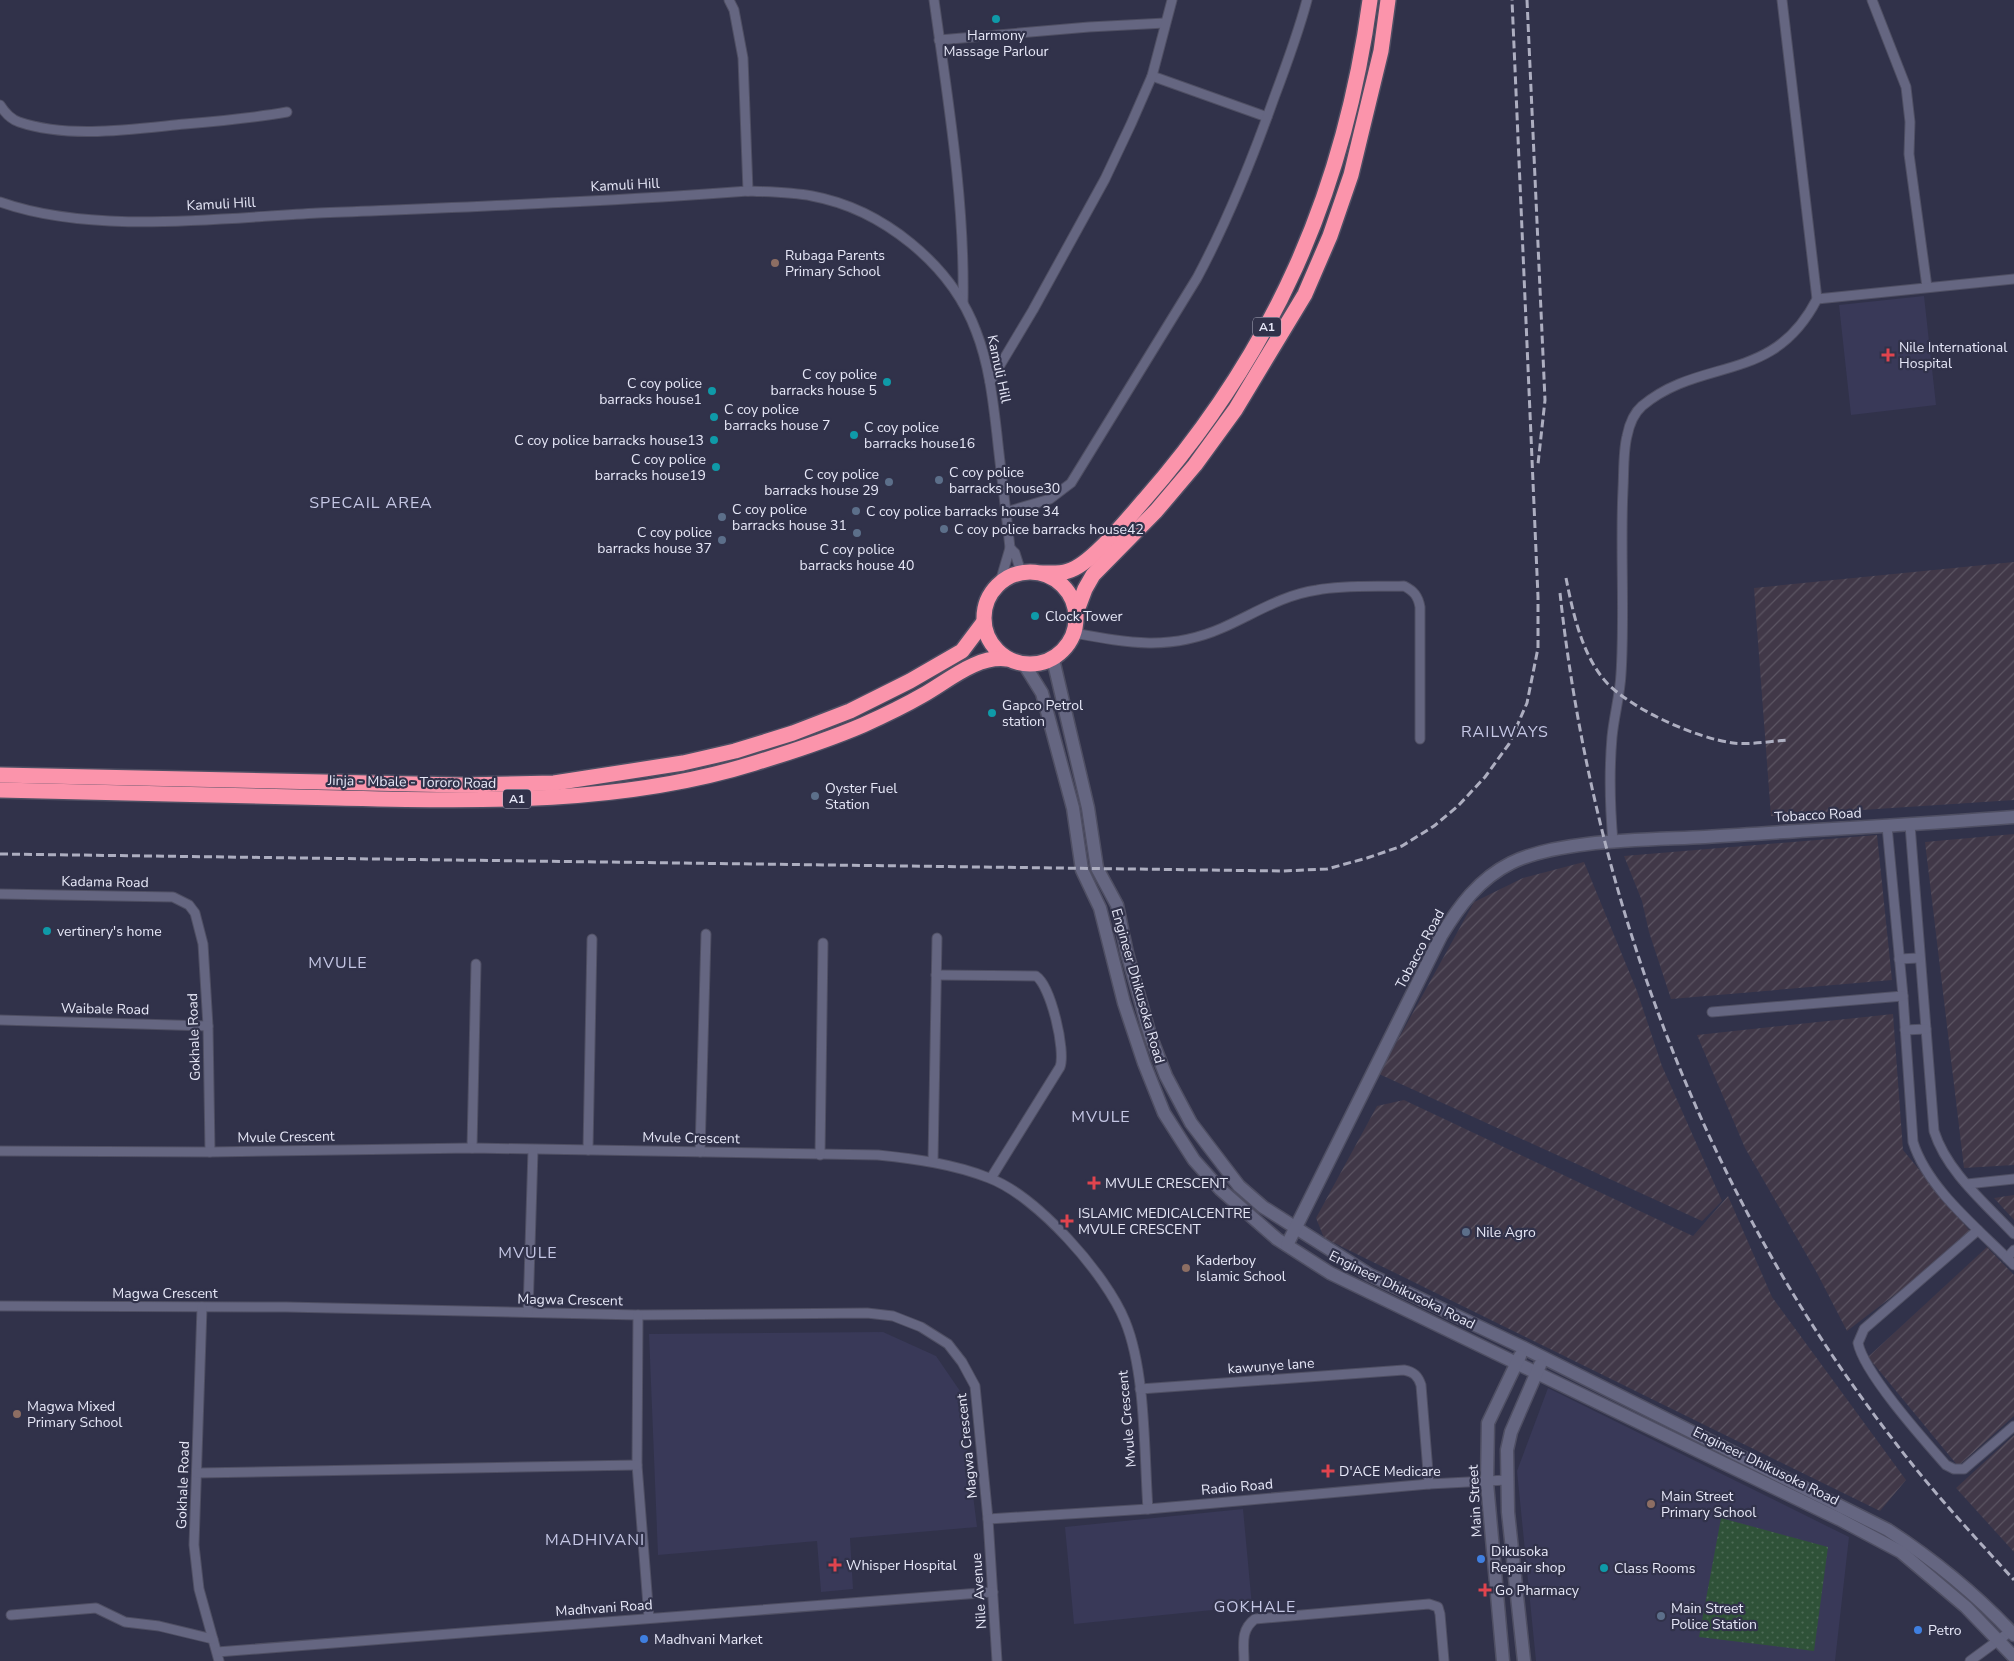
<svg xmlns="http://www.w3.org/2000/svg" width="2014" height="1661" font-family="'Nunito Sans',sans-serif">
<style>
.industrial{fill:url(#industrial-furrows)}
.built{fill:#393958}
.grass{fill:url(#grass-dots)}
.lines{fill:none;stroke-linecap:round;stroke-linejoin:round}
.street-casing{stroke:#4f4f63;stroke-width:11}
.secondary-casing{stroke:#4f4f63;stroke-width:15}
.highway-casing{stroke:#4f4f63;stroke-width:18}
.street{stroke:#656681;stroke-width:9}
.secondary{stroke:#656681;stroke-width:12}
.highway{stroke:#fb94ab;stroke-width:15}
.rail{stroke:#adaec0;stroke-width:3;stroke-dasharray:8 4;stroke-linecap:butt}
.culture-dot{fill:#0f9aa8;stroke:#31324a;stroke-width:2}
.education-dot{fill:#8d6e63;stroke:#31324a;stroke-width:2}
.health-dot{fill:#e0444e;stroke:#31324a;stroke-width:2}
.service-dot{fill:#5c6f8a;stroke:#31324a;stroke-width:2}
.shop-dot{fill:#3f7fe0;stroke:#31324a;stroke-width:2}
.labels{text-anchor:middle;dominant-baseline:central;stroke-width:4.5;stroke-linejoin:round;paint-order:stroke}
.shield{fill:#31324a;stroke:#b0b1c3;stroke-width:1}
.shield-label{font-size:12px;font-weight:bold;fill:#e6e7f7}
.poi-label{font-size:14px;fill:#e6e7f7;stroke:#31324a;text-anchor:start}
.street-label{font-size:14px;fill:#e6e7f7;stroke:#31324a}
.quarter-label{font-size:16px;letter-spacing:1px;fill:#c5c7e5;stroke:#31324a}
</style>
<defs>
<pattern id="industrial-furrows" width="10" height="10" patternUnits="userSpaceOnUse" patternTransform="scale(1.25)"><rect width="10" height="10" fill="#413848"/><path d="M-1 1l2-2M0 10L10 0M9 11l2-2" fill="none" stroke="#5c5563"/></pattern>
<pattern id="grass-dots" width="8" height="8" patternUnits="userSpaceOnUse" patternTransform="scale(1.25)"><rect width="8" height="8" fill="#2f5238"/><path d="M2 2h.1M6 6h.1" fill="none" stroke="#4d6b56" stroke-width="1.8" stroke-linecap="round"/></pattern>
</defs>
<rect width="100%" height="100%" fill="#31324a"/>
<g class="industrial">
<polygon points="2014,562 2014,800 1771,816 1754,588"/>
<polygon points="2014,834 2014,1165 1964,1168 1925,842"/>
<polygon points="1877,835 1892,980 1671,999 1649,932 1642,901 1624,856"/>
<polygon points="1584,862 1637,991 1662,1066 1722,1201 1702,1221 1379,1074 1474,902 1523,878"/>
<polygon points="1893,1014 1903,1150 1973,1235 1847,1331 1817,1273 1745,1148 1697,1035"/>
<polygon points="1404,1100 1693,1236 1728,1196 1772,1297 1906,1480 1880,1511 1324,1238 1316,1218 1377,1106"/>
<polygon points="2014,1195 2014,1220 1994,1198"/>
<polygon points="1987,1247 2014,1275 2014,1416 1958,1466 1868,1357"/>
<polygon points="2014,1435 2014,1552 1956,1488"/>
</g>
<g class="built">
<polygon points="1924,296 1936,405 1851,415 1839,305"/>
<polygon points="883,1332 936,1356 960,1391 977,1527 850,1538 853,1589 821,1592 817,1541 658,1555 649,1334"/>
<polygon points="1548,1388 1849,1537 1835,1661 1536,1661 1517,1471"/>
<polygon points="1243,1509 1252,1606 1074,1624 1065,1527"/>
</g>
<polygon class="grass" points="1721,1518 1828,1547 1814,1651 1699,1637"/>
<g class="lines">
<defs>
<g id="street">
<polyline points="729,0 734,10 743,58 748,191"/>
<path d="M934,0C948,101 965,201 963,303"/>
<polyline points="1872,0 1906,87 1910,122 1909,154 1927,287"/>
<polyline points="939,40 1089,27 1165,23"/>
<polyline points="1152,76 1267,117"/>
<path d="M0,105C5,113 10,119 19,122C69,139 134,129 185,124C220,121 254,118 287,112"/>
<path d="M0,202C93,235 220,218 318,213C461,207 605,202 748,191C769,192 791,192 812,196C882,209 951,264 976,331C989,364 993,400 997,435C1001,473 1006,510 1010,548"/>
<polyline points="1817,299 2014,279"/>
<polyline points="990,382 1033,310 1105,179 1131,124 1152,76 1172,0"/>
<path d="M1006,512L1050,499L1071,483L1197,278C1228,220 1252,160 1274,98C1286,66 1298,34 1307,0"/>
<polyline points="1000,582 1010,548 1015,553 1021,572"/>
<path d="M1074,633C1128,643 1170,651 1222,628C1254,614 1282,595 1317,590C1345,585 1375,587 1404,586C1414,591 1418,596 1420,607V739"/>
<path d="M1910,825L1934,1131C1947,1172 1985,1203 2014,1234"/>
<path d="M1887,826L1903,996L1913,1142C1928,1190 1980,1230 2014,1265"/>
<path d="M1613,842C1610,808 1609,772 1612,737C1614,716 1620,695 1621,674C1625,612 1620,550 1623,489C1624,472 1623,452 1627,436C1629,426 1634,413 1642,406C1702,356 1773,385 1817,299L1782,0"/>
<polyline points="0,894 173,897 189,905 195,913 203,944 208,1026 210,1152"/>
<polyline points="1899,959 1919,958"/>
<path d="M936,975L1036,976C1051,986 1066,1051 1060,1067L991,1178"/>
<polyline points="1712,1012 1903,996"/>
<polyline points="0,1020 208,1026"/>
<polyline points="1905,1030 1926,1029"/>
<polyline points="472,1148 476,964"/>
<polyline points="588,1150 592,939"/>
<path d="M0,1151L210,1152L472,1148L878,1155C916,1159 954,1164 989,1178C1037,1196 1106,1274 1125,1321C1146,1372 1144,1453 1148,1509"/>
<polyline points="700,1152 706,934"/>
<polyline points="820,1155 823,943"/>
<polyline points="933,1161 937,938"/>
<polyline points="1967,1184 2014,1179"/>
<path d="M1978,1230L1864,1329L1858,1343C1864,1373 1924,1440 1946,1465L1954,1469H1964L2014,1426"/>
<polyline points="2007,1258 2014,1250"/>
<polyline points="0,1306 286,1307 638,1315 867,1313 893,1316 921,1327 948,1344 962,1362 975,1386 988,1519 997,1661"/>
<polyline points="202,1307 194,1545 199,1589 219,1661"/>
<polyline points="528,1312 533,1150"/>
<polyline points="638,1315 637,1465 649,1618"/>
<path d="M1140,1389L1404,1370C1414,1372 1418,1376 1421,1385L1429,1484"/>
<polyline points="197,1473 637,1465"/>
<polyline points="988,1519 1148,1509 1429,1484 1507,1480"/>
<polyline points="11,1615 96,1608 125,1622 159,1626 213,1639"/>
<polyline points="217,1652 993,1592"/>
<path d="M1244,1661C1244,1645 1240,1630 1255,1619L1429,1604L1438,1607L1440,1614L1444,1661"/>
<polyline points="1970,1661 2011,1631"/>
</g>
<g id="secondary">
<path d="M1053,659L1088,808L1097,868L1117,905L1127,953L1150,1035L1166,1076L1191,1123L1239,1186L1263,1207L1370,1275L1524,1348L1888,1530C1934,1560 1976,1594 2014,1635"/>
<polyline points="1024,664 1042,693 1073,808 1082,870 1100,908 1124,1003 1144,1063 1164,1113 1194,1160 1220,1189 1277,1239 1330,1273 1839,1519 1901,1552 1966,1607 2014,1657"/>
<path d="M1287,1245L1441,936C1459,906 1479,879 1511,863C1559,839 1650,840 1705,837C1808,830 1911,825 2014,817"/>
<polyline points="1503,1661 1487,1483 1488,1423 1520,1356"/>
<polyline points="1524,1661 1508,1512 1507,1450 1511,1432 1540,1365"/>
</g>
<g id="highway">
<circle cx="1030" cy="618" r="46"/>
<path d="M1042,573C1050,573 1060,574 1068,571C1091,565 1128,518 1145,499C1273,353 1344,193 1370,0"/>
<polyline points="1076,613 1085,589 1093,575 1156,511 1195,465 1235,410 1305,294 1330,236 1351,175 1381,51 1388,0"/>
<polyline points="0,775 461,785 554,783 683,763 735,751 793,733 850,711 910,681 962,651 983,623"/>
<path d="M0,790C113,793 225,795 338,798C477,801 620,805 755,763C791,752 828,740 863,725C883,716 904,706 923,695C948,681 977,655 1007,659"/>
</g>
</defs>
<use href="#street" class="street-casing"/>
<use href="#secondary" class="secondary-casing"/>
<use href="#highway" class="highway-casing"/>
<use href="#street" class="street"/>
<use href="#secondary" class="secondary"/>
<use href="#highway" class="highway"/>
<g class="rail">
<polyline points="1527,0 1545,400 1538,464"/>
<path d="M1566,578C1573,613 1582,656 1607,683C1633,710 1696,738 1733,743C1750,745 1771,741 1789,740"/>
<path d="M1560,593C1593,899 1705,1197 1894,1441C1931,1490 1973,1535 2014,1580"/>
<polyline points="0,854 1283,871 1327,869 1367,858 1402,846 1434,826 1458,806 1485,777 1509,744 1527,703 1538,648 1538,597 1512,0"/>
</g>
</g>
<g class="culture-dot">
<circle cx="996" cy="19" r="5"/>
<circle cx="887" cy="382" r="5"/>
<circle cx="712" cy="391" r="5"/>
<circle cx="714" cy="417" r="5"/>
<circle cx="854" cy="435" r="5"/>
<circle cx="714" cy="440" r="5"/>
<circle cx="716" cy="467" r="5"/>
<circle cx="1035" cy="616" r="5"/>
<circle cx="992" cy="713" r="5"/>
<circle cx="47" cy="931" r="5"/>
<circle cx="1604" cy="1568" r="5"/>
</g>
<g class="education-dot">
<circle cx="775" cy="263" r="5"/>
<circle cx="1186" cy="1268" r="5"/>
<circle cx="17" cy="1414" r="5"/>
<circle cx="1651" cy="1504" r="5"/>
</g>
<g class="health-dot">
<path d="M1885.5 347.5h5v5h5v5h-5v5h-5v-5h-5v-5h5z"/>
<path d="M1091.5 1175.5h5v5h5v5h-5v5h-5v-5h-5v-5h5z"/>
<path d="M1064.5 1213.5h5v5h5v5h-5v5h-5v-5h-5v-5h5z"/>
<path d="M1325.5 1463.5h5v5h5v5h-5v5h-5v-5h-5v-5h5z"/>
<path d="M832.5 1557.5h5v5h5v5h-5v5h-5v-5h-5v-5h5z"/>
<path d="M1482.5 1582.5h5v5h5v5h-5v5h-5v-5h-5v-5h5z"/>
</g>
<g class="service-dot">
<circle cx="939" cy="480" r="5"/>
<circle cx="889" cy="482" r="5"/>
<circle cx="856" cy="511" r="5"/>
<circle cx="722" cy="517" r="5"/>
<circle cx="944" cy="529" r="5"/>
<circle cx="857" cy="533" r="5"/>
<circle cx="722" cy="540" r="5"/>
<circle cx="815" cy="796" r="5"/>
<circle cx="1466" cy="1232" r="5"/>
<circle cx="1661" cy="1616" r="5"/>
</g>
<g class="shop-dot">
<circle cx="1481" cy="1559" r="5"/>
<circle cx="1918" cy="1630" r="5"/>
<circle cx="644" cy="1639" r="5"/>
</g>
<g class="labels">
<g class="shield">
<rect x="1253" y="317.5" width="28" height="19" rx="4"/>
<rect x="503" y="789.5" width="28" height="19" rx="4"/>
</g>
<g class="shield-label">
<text x="1267" y="327">A1</text>
<text x="517" y="799">A1</text>
</g>
<g class="poi-label">
<text x="996" y="35" text-anchor="middle">Harmony<tspan x="996" dy="16">Massage Parlour</tspan></text>
<text x="785" y="255">Rubaga Parents<tspan x="785" dy="16">Primary School</tspan></text>
<text x="1899" y="347">Nile International<tspan x="1899" dy="16">Hospital</tspan></text>
<text x="877" y="374" text-anchor="end">C coy police<tspan x="877" dy="16">barracks house 5</tspan></text>
<text x="702" y="383" text-anchor="end">C coy police<tspan x="702" dy="16">barracks house1</tspan></text>
<text x="724" y="409">C coy police<tspan x="724" dy="16">barracks house 7</tspan></text>
<text x="864" y="427">C coy police<tspan x="864" dy="16">barracks house16</tspan></text>
<text x="704" y="440" text-anchor="end">C coy police barracks house13</text>
<text x="706" y="459" text-anchor="end">C coy police<tspan x="706" dy="16">barracks house19</tspan></text>
<text x="949" y="472">C coy police<tspan x="949" dy="16">barracks house30</tspan></text>
<text x="879" y="474" text-anchor="end">C coy police<tspan x="879" dy="16">barracks house 29</tspan></text>
<text x="732" y="509">C coy police<tspan x="732" dy="16">barracks house 31</tspan></text>
<text x="866" y="511">C coy police barracks house 34</text>
<text x="954" y="529">C coy police barracks house42</text>
<text x="712" y="532" text-anchor="end">C coy police<tspan x="712" dy="16">barracks house 37</tspan></text>
<text x="857" y="549" text-anchor="middle">C coy police<tspan x="857" dy="16">barracks house 40</tspan></text>
<text x="1045" y="616">Clock Tower</text>
<text x="1002" y="705">Gapco Petrol<tspan x="1002" dy="16">station</tspan></text>
<text x="825" y="788">Oyster Fuel<tspan x="825" dy="16">Station</tspan></text>
<text x="57" y="931">vertinery's home</text>
<text x="1105" y="1183">MVULE CRESCENT</text>
<text x="1078" y="1213">ISLAMIC MEDICALCENTRE<tspan x="1078" dy="16">MVULE CRESCENT</tspan></text>
<text x="1476" y="1232">Nile Agro</text>
<text x="1196" y="1260">Kaderboy<tspan x="1196" dy="16">Islamic School</tspan></text>
<text x="27" y="1406">Magwa Mixed<tspan x="27" dy="16">Primary School</tspan></text>
<text x="1339" y="1471">D'ACE Medicare</text>
<text x="1661" y="1496">Main Street<tspan x="1661" dy="16">Primary School</tspan></text>
<text x="1491" y="1551">Dikusoka<tspan x="1491" dy="16">Repair shop</tspan></text>
<text x="846" y="1565">Whisper Hospital</text>
<text x="1614" y="1568">Class Rooms</text>
<text x="1495" y="1590">Go Pharmacy</text>
<text x="1671" y="1608">Main Street<tspan x="1671" dy="16">Police Station</tspan></text>
<text x="1928" y="1630">Petro</text>
<text x="654" y="1639">Madhvani Market</text>
</g>
<g class="street-label">
<text transform="translate(625 185) rotate(-3)">Kamuli Hill</text>
<text transform="translate(221 204) rotate(-3)">Kamuli Hill</text>
<text transform="translate(999 369) rotate(78)">Kamuli Hill</text>
<text transform="translate(412 782) rotate(1)">Jinja - Mbale - Tororo Road</text>
<text transform="translate(1818 815) rotate(-3)">Tobacco Road</text>
<text transform="translate(105 882) rotate(1)">Kadama Road</text>
<text transform="translate(1420 949) rotate(-62)">Tobacco Road</text>
<text transform="translate(1138 986) rotate(74)">Engineer Dhikusoka Road</text>
<text transform="translate(105 1009) rotate(1)">Waibale Road</text>
<text transform="translate(194 1037) rotate(-92)">Gokhale Road</text>
<text transform="translate(286 1137) rotate(-1)">Mvule Crescent</text>
<text transform="translate(691 1138) rotate(1)">Mvule Crescent</text>
<text transform="translate(1402 1290) rotate(26)">Engineer Dhikusoka Road</text>
<text x="165" y="1293">Magwa Crescent</text>
<text transform="translate(570 1300) rotate(1)">Magwa Crescent</text>
<text transform="translate(1271 1366) rotate(-4)">kawunye lane</text>
<text transform="translate(1127 1419) rotate(-95)">Mvule Crescent</text>
<text transform="translate(967 1446) rotate(-96)">Magwa Crescent</text>
<text transform="translate(1766 1466) rotate(26)">Engineer Dhikusoka Road</text>
<text transform="translate(183 1485) rotate(-88)">Gokhale Road</text>
<text transform="translate(1237 1487) rotate(-5)">Radio Road</text>
<text transform="translate(1475 1501) rotate(-93)">Main Street</text>
<text transform="translate(979 1591) rotate(-94)">Nile Avenue</text>
<text transform="translate(604 1608) rotate(-4)">Madhvani Road</text>
</g>
<g class="quarter-label">
<text x="371" y="503">SPECAIL AREA</text>
<text x="1505" y="732">RAILWAYS</text>
<text x="338" y="963">MVULE</text>
<text x="1101" y="1117">MVULE</text>
<text x="528" y="1253">MVULE</text>
<text x="595" y="1540">MADHIVANI</text>
<text x="1255" y="1607">GOKHALE</text>
</g>
</g>
</svg>
